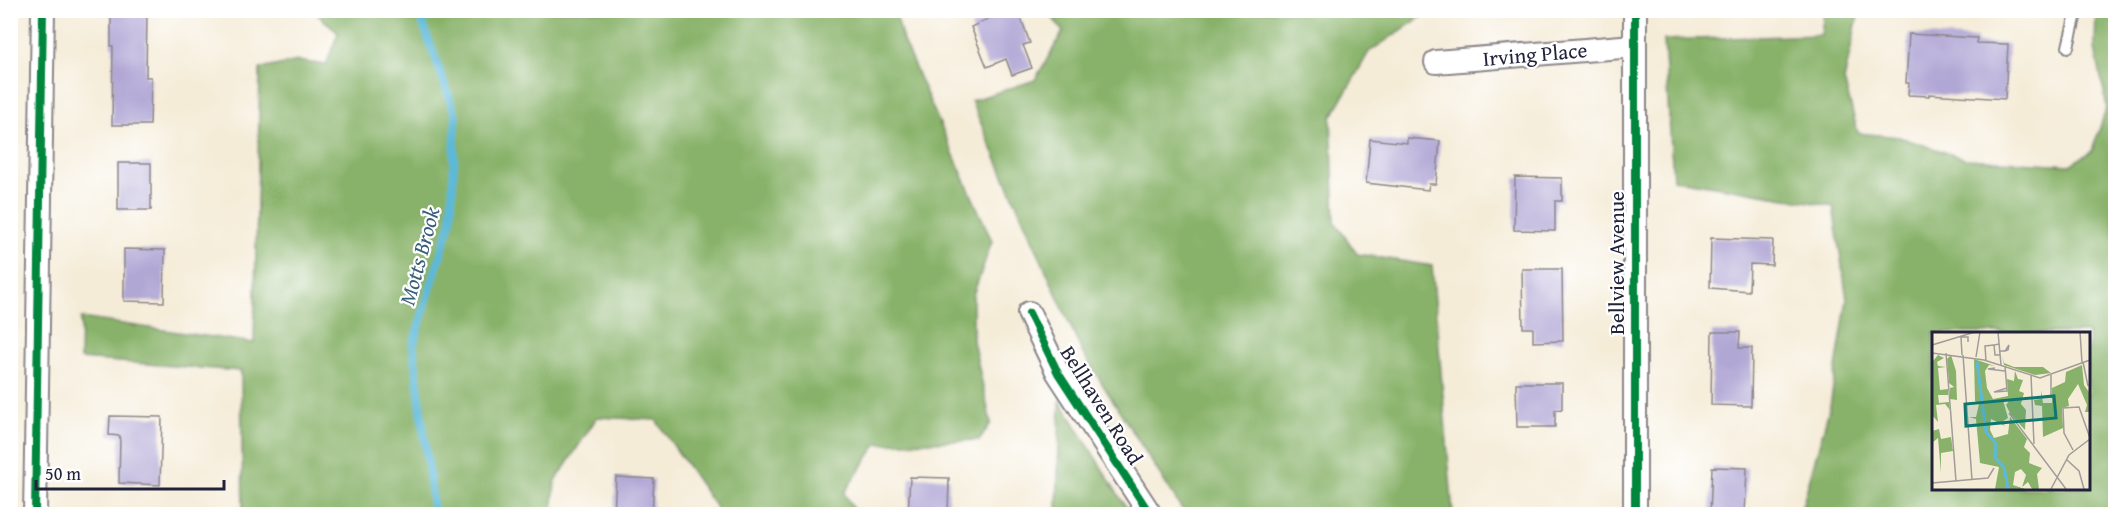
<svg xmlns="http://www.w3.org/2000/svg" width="2126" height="525" font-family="'Gentium Book Plus',serif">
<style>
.forest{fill:#88b269;stroke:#556a52;stroke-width:1.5;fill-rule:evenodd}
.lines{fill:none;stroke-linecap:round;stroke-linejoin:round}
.stream{stroke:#5bb9d9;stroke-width:8}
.building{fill:#b1a7d5}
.lane-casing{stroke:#8c878a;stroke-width:14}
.street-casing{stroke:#8c878a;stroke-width:26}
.lane{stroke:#fff;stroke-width:10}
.street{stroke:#fff;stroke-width:22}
.cycleway-casing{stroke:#fff;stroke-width:11}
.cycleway{stroke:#00873e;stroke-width:8}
.labels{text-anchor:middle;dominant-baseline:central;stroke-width:4.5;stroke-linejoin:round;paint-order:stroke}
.street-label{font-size:21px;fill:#22223b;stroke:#fff}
.water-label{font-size:22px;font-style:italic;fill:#395e7a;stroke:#fff}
.inset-river{fill:none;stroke:#5bb9d9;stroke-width:3}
.inset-road{fill:none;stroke:#a19b99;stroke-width:1.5}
.view{fill:#0f766e;fill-opacity:0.15;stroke:#0f766e;stroke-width:3}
.inset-edge{fill:none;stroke:#22223b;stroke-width:3}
</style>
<rect width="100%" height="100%" fill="#fff"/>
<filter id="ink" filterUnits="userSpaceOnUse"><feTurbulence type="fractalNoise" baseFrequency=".0167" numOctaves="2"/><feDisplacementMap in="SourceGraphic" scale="12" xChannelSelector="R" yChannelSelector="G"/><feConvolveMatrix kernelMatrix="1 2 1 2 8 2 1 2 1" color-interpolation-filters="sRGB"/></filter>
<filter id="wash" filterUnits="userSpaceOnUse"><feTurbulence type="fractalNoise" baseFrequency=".008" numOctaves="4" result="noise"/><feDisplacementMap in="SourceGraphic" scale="24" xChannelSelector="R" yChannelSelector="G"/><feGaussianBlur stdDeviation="1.35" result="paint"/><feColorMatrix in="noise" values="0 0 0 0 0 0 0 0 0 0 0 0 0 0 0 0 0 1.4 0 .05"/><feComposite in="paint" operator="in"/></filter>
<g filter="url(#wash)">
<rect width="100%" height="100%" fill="#f5ecd8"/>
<g class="forest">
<polygon points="314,11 895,11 903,41 992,241 973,295 973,341 991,423 979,440 877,444 844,493 856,514 718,514 715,506 656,420 597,417 555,482 552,514 243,514 241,371 80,359 81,318 254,343 260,69 298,61 326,65 338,33"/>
<polygon points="1048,11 1426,11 1421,17 1369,52 1331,118 1335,222 1357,254 1432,266 1453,514 1185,514 1082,352 971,101 1035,80 1063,32"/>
<path d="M1824,11H1859L1844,80L1858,133L1899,137L1966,159L2070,165L2092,151L2107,107L2095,48L2096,11H2115V514H1800L1830,406L1847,299L1833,206L1673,179L1664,40L1821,35ZM1934,333H2088V488H1934Z"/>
<polygon points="1060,400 1130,514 1057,514"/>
</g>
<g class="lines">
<polyline class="stream" points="418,10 456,116 451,221 413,345 434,514"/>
</g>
<g id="blocks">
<g class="building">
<polygon points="111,10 147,10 146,77 151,77 150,125 112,125 113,46 111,46"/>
<polygon points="1006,10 1018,10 1030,43 1023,45 1032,68 1012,75 1006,59 987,67 971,27"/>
<polygon points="1909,34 1977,38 1976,43 2008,44 2005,99 1929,94 1929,96 1908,95 1909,83 1906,83"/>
<polygon points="1407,138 1440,141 1436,184 1429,184 1428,190 1366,183 1370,139 1407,143"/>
<rect x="118" y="163" width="33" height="47"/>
<polygon points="1515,177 1562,178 1562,201 1555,201 1555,231 1514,230"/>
<polygon points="1711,238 1773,240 1772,265 1750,264 1749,291 1710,288"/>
<polygon points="124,249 165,250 164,302 124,301"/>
<polygon points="1522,269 1562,269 1563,341 1533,342 1533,328 1523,328"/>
<polygon points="1712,332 1740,332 1739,348 1752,348 1751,406 1711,405"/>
<polygon points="1516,383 1562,383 1562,409 1555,410 1555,427 1517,427"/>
<polygon points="110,416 162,417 160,485 119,483 120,436 109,435"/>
<polygon points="1712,467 1747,468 1745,514 1710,514"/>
<polygon points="616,477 654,479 652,514 614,514"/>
<polygon points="910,477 949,478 948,514 908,514"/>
</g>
</g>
</g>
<g filter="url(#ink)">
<use href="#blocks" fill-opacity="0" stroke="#8c878a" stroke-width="1.5"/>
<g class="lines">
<defs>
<polyline id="lane" points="2068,47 2077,10"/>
<g id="street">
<polyline points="1436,62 1634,46"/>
<polyline points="1029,313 1058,373 1150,514"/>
<polyline points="35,514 43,10"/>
<polyline points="1635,514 1635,10"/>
</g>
</defs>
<use href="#lane" class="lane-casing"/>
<use href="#street" class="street-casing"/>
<use href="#lane" class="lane"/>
<use href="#street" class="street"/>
<defs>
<g id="cycleway">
<polyline points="1029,313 1058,373 1150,514"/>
<polyline points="35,514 43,10"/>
<polyline points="1635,514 1635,10"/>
</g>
</defs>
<use href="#cycleway" class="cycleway-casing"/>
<use href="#cycleway" class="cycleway"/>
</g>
</g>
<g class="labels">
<g class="street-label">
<text transform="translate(1535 54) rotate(-5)">Irving Place</text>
<text transform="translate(1616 263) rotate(-90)">Bellview Avenue</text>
<text transform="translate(1102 405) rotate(58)">Bellhaven Road</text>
</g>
<g class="water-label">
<text transform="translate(419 256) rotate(-75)">Motts Brook</text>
</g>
</g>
<g transform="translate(1932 332)">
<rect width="158" height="158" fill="#f5ecd8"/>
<path d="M6,23L12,26L5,30L6,34L14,35L6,36L8,58L16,57V63H6L7,71L17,70L18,78L13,72L4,73L6,90L0,83V24L1,29ZM19,23L24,39L25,68L18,67V56L22,55L17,51L15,27ZM70,23L72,31L82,35H111L119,41L103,43L72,33ZM42,27L63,34L57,33L53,39L55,56L61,67L76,64L75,47L82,49L83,39L86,47L91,48L87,59L92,61L89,72L94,78L93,98L79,83L74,73L77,69L71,68L76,86L70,90L73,94L59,87L58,98L62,106L76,102L78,85L95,107L92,115L98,121L97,131L110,136L105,142L107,157H100L96,150L90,155L94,143L89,137L83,140L81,153L93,157H63L67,135L48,131L44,87L37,85H44L47,72L43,69ZM150,33L152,53L157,60V80H153L155,73L146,52L136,67L137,74L130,76L131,96L111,105L110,74L103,73L102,68L109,67V58L111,71H120V56L133,50L134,40ZM7,97L9,107L19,105L21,119L9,121V141L6,106L0,111V99Z" fill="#88b269"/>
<path class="inset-river" d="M45,30L54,100L64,112L63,126L72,135L76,157"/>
<path class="inset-road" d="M66,0L69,33M148,0L150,31M67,12L62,13L63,23H68M0,13L43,0M68,19H73L76,18L77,13L73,19M0,21L52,28L108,46L158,28M14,21L24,149M30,23L29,5H36V10M31,23L40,148M44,25L48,0M54,29L53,14L62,13M151,30L156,54M73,34L75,58V59L62,60L75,56M63,36L56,37L73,39M99,43L102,112M119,43V66M77,81L134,157M141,118L132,101L131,76L147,75L158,106M135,128L147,139L152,157M0,151L56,146L62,136M119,157L137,123L158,107"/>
<path class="view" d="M122,64L124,86L34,94L33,72Z"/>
<rect width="158" height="158" class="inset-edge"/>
</g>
<rect width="2126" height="525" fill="none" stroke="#fff" stroke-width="36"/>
<path d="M36 480v9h188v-9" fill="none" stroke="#22223b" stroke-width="3"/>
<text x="45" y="480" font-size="18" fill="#22223b" stroke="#ffffff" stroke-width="4.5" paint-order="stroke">50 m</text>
</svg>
